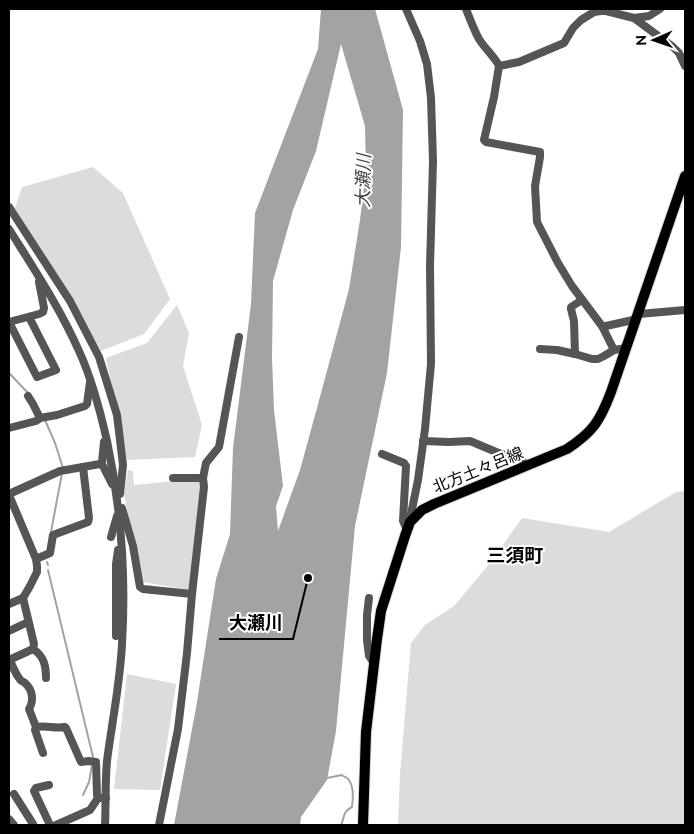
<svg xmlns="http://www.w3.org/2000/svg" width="694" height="834" font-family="Raleway,'Noto Sans JP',sans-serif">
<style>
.green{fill:#dcdcdc}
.water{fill:#a3a3a3;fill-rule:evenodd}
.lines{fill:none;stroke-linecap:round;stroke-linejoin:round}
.stream{stroke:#a3a3a3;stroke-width:2}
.major-casing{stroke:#dbdbdb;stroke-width:12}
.minor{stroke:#555;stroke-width:8}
.major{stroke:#000;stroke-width:10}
.labels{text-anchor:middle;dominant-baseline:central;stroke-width:4;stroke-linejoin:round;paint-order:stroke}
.street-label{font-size:16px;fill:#000;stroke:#fff}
.water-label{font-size:18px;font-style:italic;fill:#444;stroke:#fff}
.quarter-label{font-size:19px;font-weight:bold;fill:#000;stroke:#fff}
.leader{fill:none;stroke:#000;stroke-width:2}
.callout-dot{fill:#000;stroke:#fff;stroke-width:2}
.callout-label{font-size:18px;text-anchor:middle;font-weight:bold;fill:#000;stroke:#fff;stroke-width:4;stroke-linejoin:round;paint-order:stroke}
</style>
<rect width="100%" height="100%" fill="#fff"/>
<g class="green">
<polygon points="93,167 123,193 170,299 144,334 101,351 15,208 22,187"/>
<polygon points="177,305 189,333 183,366 202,425 195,457 127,460 106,358 147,343"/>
<polygon points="128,470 133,471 134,485 175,481 202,482 190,590 142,582 124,494"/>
<polygon points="685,491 685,609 684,613 685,614 685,825 398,825 400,774 411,643 425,625 454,606 490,563 522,518 609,532 676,492"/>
<polygon points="127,674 176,684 160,790 114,789"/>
</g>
<path class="water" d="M321,9H375L403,110L401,247L387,373L355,526L336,731L327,780L301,817L300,825H174L196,708L216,579L230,534L233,448L251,304L255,213L318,49ZM341,44L365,126L366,170L360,220L349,289L317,408L300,470L278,531L276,506L283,486L274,410L272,358L273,281L293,210L316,151Z"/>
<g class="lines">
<g class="stream">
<polyline points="9,373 29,394"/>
<polyline points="45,420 55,443 63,468"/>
<polyline points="51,532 62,473"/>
<polyline points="47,562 48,565"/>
<polyline points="48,570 93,757"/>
<path d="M327,778L342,775C344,777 348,778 349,780C354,787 353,800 352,807C342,812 345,817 341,825"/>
<polyline points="83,795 89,782 92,765"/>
</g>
<defs>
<path id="major" d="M363,825L366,732L377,639L381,611L405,536L410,522L422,510L434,504L567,449C593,432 600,421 611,392L685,176"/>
</defs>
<use href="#major" class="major-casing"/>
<g class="minor">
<polyline points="406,9 420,41 427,64 431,98 433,161 430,266 431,364 425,429 418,480 410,519 410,522"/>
<path d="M466,9C470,19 474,30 479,39C485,49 495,57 499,66L494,97L484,140L486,142L540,152V157L535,186L537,222L558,263L572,286L602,326H606L633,320L636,321"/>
<polyline points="634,18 649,16 660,9"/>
<polyline points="499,66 519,62 564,43 573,28 581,20 594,12 601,11 606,11 634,18 673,47 679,53 685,66"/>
<polyline points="9,207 70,301 99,357 117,415 123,465 120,494 117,495"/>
<path d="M9,229C34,269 60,308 79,351C92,379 100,410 107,441C121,507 126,577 122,644C120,684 112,722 107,761C105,782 106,804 105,825"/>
<polyline points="639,314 685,310"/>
<polyline points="9,322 37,377 56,370 29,317"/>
<polyline points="9,322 39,314 43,312 44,308 39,282"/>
<polyline points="602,326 614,350"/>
<polyline points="540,349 557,350 575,354 592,359 598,359 604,356 614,350 626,348"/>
<polyline points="575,354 574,321 571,309 571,307 582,300"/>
<polyline points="28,396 33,404 40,418"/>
<polyline points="9,428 36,421 40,418 57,415 85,406 87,404 90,382"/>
<polyline points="423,441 449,442 470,441 501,454 520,458 522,459 525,467"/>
<polyline points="382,454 404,463 406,466 403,521 407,530"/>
<polyline points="100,464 103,466 112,484 113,485"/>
<polyline points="173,478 203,478"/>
<polyline points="9,494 60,471 100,464 102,462 104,442"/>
<polyline points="9,495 36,559 37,566 37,572 30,586 23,598 9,604"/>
<polyline points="122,508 133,546 140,587 143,589 192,594"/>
<polyline points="111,537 117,516"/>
<polyline points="36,559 50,553 53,535 88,522 89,518 83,467"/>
<polyline points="369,598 367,615 367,640 369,656 374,663"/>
<polyline points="9,631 28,622"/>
<polyline points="116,636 116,564 118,550"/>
<path d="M33,649C44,656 46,666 46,678"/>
<polyline points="9,660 33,649 34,644 23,598"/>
<path d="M10,660C12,665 15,673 19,678C21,682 21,680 25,683C33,690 34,701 29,709L36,727L35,730L43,753"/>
<path d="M36,727C47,725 54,729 65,727L66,728L81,762L89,761L96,762L97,795L98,798H106"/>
<polyline points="49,785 36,788 34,791 50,825"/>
<polyline points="14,794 33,824"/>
<polyline points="9,819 14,825"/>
<polyline points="56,825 90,810 98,798"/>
<polyline points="159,825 178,729 187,653 192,594 204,487 203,478 206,463 219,447 239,337"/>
</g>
<use href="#major" class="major"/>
</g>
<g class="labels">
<g class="street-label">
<text transform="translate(478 470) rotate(-22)">北方土々呂線</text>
</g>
<g class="water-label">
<text transform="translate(363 181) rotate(-89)">大瀬川</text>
</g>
<g class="quarter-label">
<text x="515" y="555">三須町</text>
</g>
</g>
<path class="leader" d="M308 578L293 639H219"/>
<circle class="callout-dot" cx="308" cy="578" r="5"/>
<g class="callout-label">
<text x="256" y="629">大瀬川</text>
</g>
<rect width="694" height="834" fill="none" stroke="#000000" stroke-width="20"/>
<g transform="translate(654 40) rotate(268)" stroke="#ffffff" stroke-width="4" paint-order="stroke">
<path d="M0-4L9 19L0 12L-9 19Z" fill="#000000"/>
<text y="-8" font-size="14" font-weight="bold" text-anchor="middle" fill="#000000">N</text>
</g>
</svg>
